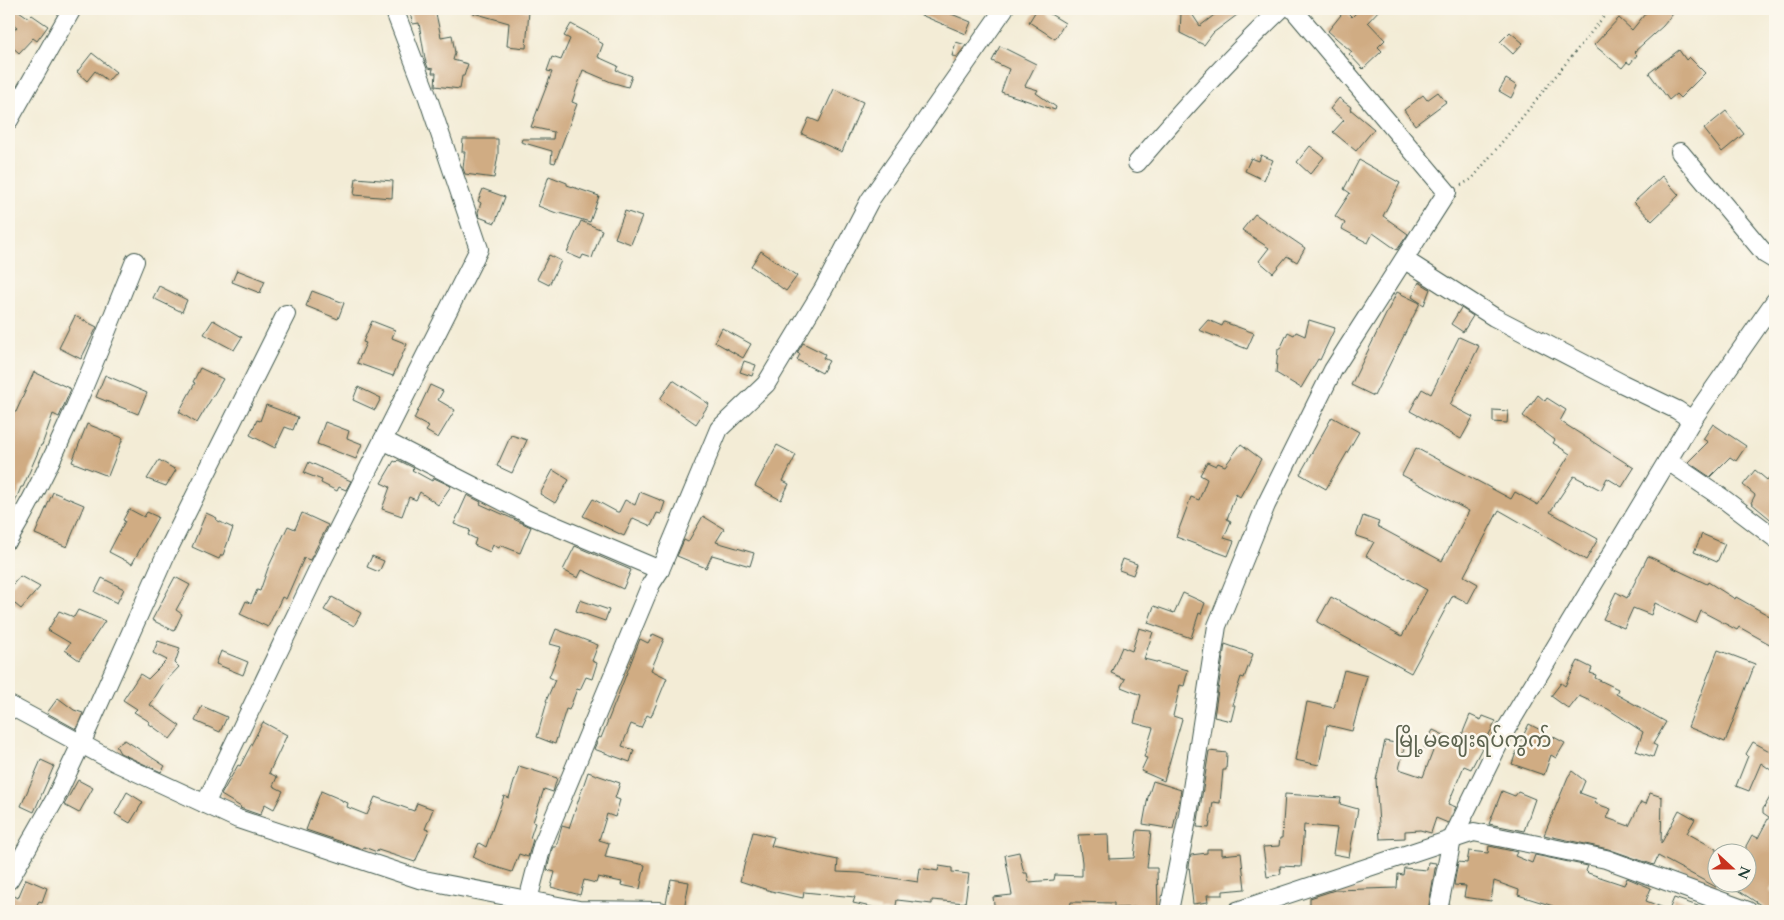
<svg xmlns="http://www.w3.org/2000/svg" width="1784" height="920" font-family="Cardo,'Noto Sans Myanmar',serif">
<style>
.building{fill:#d0ac83}
.lines{fill:none;stroke-linecap:round;stroke-linejoin:round}
.minor-casing{stroke:#3f574c;stroke-width:20}
.path{stroke:#3f574c;stroke-width:2.5;stroke-dasharray:1 4;stroke-linecap:butt}
.minor{stroke:#fff;stroke-width:18}
.labels{text-anchor:middle;dominant-baseline:central;stroke-width:5;stroke-linejoin:round;paint-order:stroke}
.quarter-label{font-size:21px;fill:#5d6450;stroke:#fbf7ec}
</style>
<rect width="100%" height="100%" fill="#fbf7ec"/>
<filter id="ink" filterUnits="userSpaceOnUse"><feTurbulence type="fractalNoise" baseFrequency=".02" numOctaves="2"/><feDisplacementMap in="SourceGraphic" scale="10" xChannelSelector="R" yChannelSelector="G"/><feConvolveMatrix kernelMatrix="1 2 1 2 8 2 1 2 1" color-interpolation-filters="sRGB"/></filter>
<filter id="wash" filterUnits="userSpaceOnUse"><feTurbulence type="fractalNoise" baseFrequency=".0096" numOctaves="4" result="noise"/><feDisplacementMap in="SourceGraphic" scale="20" xChannelSelector="R" yChannelSelector="G"/><feGaussianBlur stdDeviation="1.12" result="paint"/><feColorMatrix in="noise" values="0 0 0 0 0 0 0 0 0 0 0 0 0 0 0 0 0 1.4 0 .05"/><feComposite in="paint" operator="in"/></filter>
<g filter="url(#wash)">
<rect width="100%" height="100%" fill="#f3ecd6"/>
<g id="blocks">
<g class="building">
<polygon points="9,9 16,9 29,18 32,15 48,26 37,41 33,38 19,53 9,44 9,36 17,27 9,21"/>
<polygon points="429,9 435,9 441,37 452,35 455,53 453,60 468,64 464,76 462,76 460,89 435,86 436,73 432,73 433,69 428,68 425,59 419,23 413,24 410,13"/>
<polygon points="470,9 511,9 529,11 526,48 507,46 509,23 470,12"/>
<polygon points="907,9 951,9 949,13 971,22 966,34"/>
<polygon points="1037,9 1042,9 1065,23 1055,39 1029,22"/>
<polygon points="1222,9 1245,9 1213,33 1204,45 1180,33 1181,13 1192,14 1200,26"/>
<polygon points="1360,9 1380,9 1368,22 1385,40 1378,47 1382,51 1363,69 1349,54 1352,52 1328,31 1345,10 1352,17"/>
<polygon points="1649,9 1677,9 1663,26 1634,52 1637,55 1630,64 1627,62 1622,68 1594,45 1619,18 1632,30"/>
<polygon points="571,24 599,39 598,41 603,44 598,57 618,66 616,70 632,76 628,87 611,82 583,70 572,102 577,104 555,163 551,162 552,151 521,142 522,139 553,139 554,132 531,127 552,72 547,71 552,57 561,60 570,39 564,36"/>
<polygon points="1510,32 1523,43 1513,54 1500,42"/>
<polygon points="956,42 966,45 957,57 952,56"/>
<polygon points="1000,46 1036,64 1025,86 1038,90 1036,93 1056,107 1055,110 1001,92 1009,69 992,61"/>
<polygon points="1679,50 1686,60 1689,57 1705,73 1680,98 1676,94 1669,100 1649,73"/>
<polygon points="92,53 116,72 108,81 95,71 87,81 77,72"/>
<polygon points="1506,79 1517,86 1511,98 1499,91"/>
<polygon points="834,89 863,102 842,152 802,134 809,118 819,122"/>
<polygon points="1438,92 1446,102 1415,125 1404,110 1423,95 1427,100"/>
<polygon points="1339,98 1351,107 1350,109 1374,129 1356,151 1333,132 1344,120 1330,109"/>
<polygon points="1726,111 1744,134 1722,152 1704,129"/>
<polygon points="463,139 498,139 498,155 494,178 465,174 463,168 465,152 462,152"/>
<polygon points="1310,146 1324,157 1310,174 1297,162"/>
<polygon points="1261,155 1273,160 1264,180 1245,171 1251,158 1259,161"/>
<polygon points="1359,160 1400,183 1383,216 1408,234 1397,250 1373,233 1368,243 1342,229 1345,223 1335,216 1350,193 1344,189"/>
<polygon points="549,176 567,183 567,185 599,196 590,222 559,213 559,214 538,206"/>
<polygon points="1662,176 1679,195 1652,221 1634,202"/>
<polygon points="356,178 393,181 392,198 354,195"/>
<polygon points="483,189 505,197 495,223 479,217 478,212 481,203 478,201"/>
<polygon points="625,211 642,217 631,244 615,238"/>
<polygon points="1255,214 1305,248 1297,262 1287,256 1273,273 1259,261 1269,248 1242,230"/>
<polygon points="581,221 602,230 592,258 583,255 581,259 567,253"/>
<polygon points="761,251 797,276 786,291 751,266"/>
<polygon points="549,255 561,261 549,285 537,279"/>
<polygon points="237,270 265,281 260,293 232,282"/>
<polygon points="1419,282 1430,289 1424,305 1412,297"/>
<polygon points="159,286 187,300 182,312 153,298"/>
<polygon points="312,291 344,303 338,319 306,306"/>
<polygon points="1397,292 1420,303 1374,396 1351,385"/>
<polygon points="1461,308 1473,316 1463,332 1451,324"/>
<polygon points="75,316 97,327 81,359 59,348"/>
<polygon points="213,320 242,337 234,350 204,334"/>
<polygon points="1208,320 1222,326 1224,322 1254,333 1247,349 1199,330"/>
<polygon points="1309,320 1335,328 1320,360 1318,359 1301,388 1276,373 1278,349 1280,349 1288,332 1294,335 1296,332 1305,336"/>
<polygon points="372,321 395,330 392,338 407,344 393,376 357,363 366,343 363,342"/>
<polygon points="722,328 751,344 743,358 715,342"/>
<polygon points="1459,337 1479,346 1450,405 1473,417 1461,439 1410,411 1422,389 1431,394"/>
<polygon points="803,343 825,354 823,358 829,361 822,373 797,360 800,354 797,353"/>
<polygon points="744,361 756,365 752,376 740,372"/>
<polygon points="200,368 223,379 197,423 179,412 195,383 193,382"/>
<polygon points="34,372 71,389 59,417 53,414 42,445 41,445 23,487 21,487 9,517 9,410 16,412"/>
<polygon points="105,375 147,393 138,414 96,397"/>
<polygon points="673,380 709,404 696,424 660,399"/>
<polygon points="430,385 443,391 438,400 455,410 438,438 426,431 429,427 414,419"/>
<polygon points="358,387 381,398 375,410 353,400"/>
<polygon points="1538,395 1545,401 1547,398 1566,410 1560,421 1634,468 1622,487 1607,478 1601,490 1574,476 1550,512 1598,539 1586,560 1499,510 1464,576 1478,584 1468,603 1453,595 1411,673 1317,622 1331,597 1402,636 1427,590 1366,556 1374,542 1356,536 1363,516 1379,522 1377,526 1442,561 1469,511 1402,475 1416,448 1511,499 1515,492 1538,505 1570,454 1553,443 1555,440 1523,416"/>
<polygon points="266,405 298,417 293,430 285,427 275,448 250,435 257,420 260,421"/>
<polygon points="1493,410 1508,411 1507,423 1493,422"/>
<polygon points="1332,417 1359,432 1326,489 1300,474"/>
<polygon points="325,422 349,431 347,438 362,444 356,459 317,444"/>
<polygon points="87,424 123,438 108,476 72,462"/>
<polygon points="1713,424 1746,446 1736,461 1730,457 1710,477 1688,462 1708,442 1703,439"/>
<polygon points="511,435 527,440 512,473 497,466"/>
<polygon points="1241,444 1261,459 1240,497 1236,494 1227,519 1231,521 1224,538 1234,541 1228,556 1176,537 1191,497 1199,500 1207,479 1200,475 1207,462 1216,466 1218,463 1225,466"/>
<polygon points="777,445 796,455 783,481 789,484 781,500 755,486"/>
<polygon points="159,460 176,470 166,486 147,479"/>
<polygon points="398,460 414,468 412,470 432,481 434,478 451,486 438,505 420,492 416,500 409,497 402,516 382,509 390,487 381,483 394,461 396,462"/>
<polygon points="309,462 351,481 346,490 339,487 337,491 321,483 322,480 304,473"/>
<polygon points="553,470 569,480 555,503 540,494"/>
<polygon points="1755,470 1767,480 1775,470 1775,523 1751,503 1755,495 1743,485"/>
<polygon points="53,492 84,505 67,547 35,534"/>
<polygon points="640,492 665,502 661,514 657,513 651,526 633,518 624,536 583,516 593,499 617,512 619,512 625,500 635,505"/>
<polygon points="467,495 481,502 480,504 531,527 520,553 500,545 499,548 493,545 490,552 474,545 476,539 468,535 470,530 454,524"/>
<polygon points="129,509 144,517 147,512 158,517 132,564 109,552 125,521 123,520"/>
<polygon points="206,513 217,518 216,520 233,528 223,555 221,555 219,559 192,547"/>
<polygon points="302,513 328,525 310,560 304,558 286,599 282,597 268,627 240,614 246,601 251,604 257,590 260,591 268,568 288,526 295,529"/>
<polygon points="703,516 724,529 716,542 754,553 750,566 712,555 706,568 677,556 684,540 688,542"/>
<polygon points="1702,534 1725,544 1717,562 1694,552"/>
<polygon points="575,546 631,570 623,589 582,570 578,578 563,570"/>
<polygon points="372,556 384,561 379,572 367,567"/>
<polygon points="1648,556 1707,584 1708,582 1735,599 1736,597 1775,619 1775,647 1739,627 1737,630 1701,611 1696,623 1655,603 1651,615 1633,608 1624,628 1603,619 1616,592 1627,598"/>
<polygon points="1123,559 1137,564 1133,575 1119,570"/>
<polygon points="20,576 40,587 21,609 9,599 9,589"/>
<polygon points="175,577 190,585 176,610 182,614 174,631 152,620"/>
<polygon points="102,578 124,589 117,603 95,592"/>
<polygon points="1183,593 1205,603 1201,614 1199,613 1191,638 1148,623 1154,606 1174,613"/>
<polygon points="332,597 361,613 354,626 324,610"/>
<polygon points="580,600 609,610 605,621 576,611"/>
<polygon points="78,610 105,621 79,660 65,650 70,643 48,630 59,611 74,617"/>
<polygon points="1139,628 1153,632 1144,659 1188,670 1184,686 1180,685 1176,703 1173,716 1182,719 1164,781 1141,771 1147,758 1144,757 1153,728 1134,723 1141,695 1121,687 1125,679 1111,673 1122,647 1132,651"/>
<polygon points="556,629 598,645 592,661 597,663 592,679 586,677 580,690 577,689 569,710 566,709 555,744 537,737 547,702 546,701 555,680 549,677 561,647 550,644"/>
<polygon points="653,634 664,639 651,670 667,678 651,717 647,715 641,728 631,724 622,746 634,750 630,762 594,749 599,737 601,738 617,698 640,639 648,643"/>
<polygon points="158,641 180,648 175,663 179,667 164,683 150,705 180,726 170,739 148,723 150,722 134,712 137,709 123,700 140,674 148,679 167,660 153,653"/>
<polygon points="1225,644 1253,654 1244,678 1241,677 1232,705 1235,705 1231,721 1214,717"/>
<polygon points="1718,650 1755,664 1725,742 1688,727"/>
<polygon points="221,651 248,662 243,675 216,664"/>
<polygon points="1578,661 1592,668 1590,673 1596,675 1595,678 1618,689 1616,694 1666,722 1653,744 1657,746 1653,757 1636,751 1643,732 1608,709 1579,696 1569,709 1551,696 1561,683 1565,686"/>
<polygon points="1344,670 1367,676 1352,731 1327,725 1319,765 1295,760 1307,702 1334,708"/>
<polygon points="58,698 74,710 83,713 76,729 47,713"/>
<polygon points="202,706 227,717 220,732 195,721"/>
<polygon points="1470,715 1481,720 1483,716 1496,721 1471,769 1464,766 1448,804 1456,807 1448,823 1436,818 1431,833 1420,830 1405,831 1405,838 1380,839 1376,780 1385,741 1405,745 1399,769 1423,777 1433,751 1424,747 1433,730 1459,742"/>
<polygon points="263,722 287,735 269,773 277,777 273,786 283,791 274,809 265,804 260,815 240,808 241,807 221,795 238,765 240,766"/>
<polygon points="1529,724 1565,743 1556,758 1551,755 1544,775 1512,764 1519,744"/>
<polygon points="125,740 165,766 161,772 120,753 116,746"/>
<polygon points="1753,742 1775,754 1775,773 1761,763 1749,791 1736,786 1748,756 1746,754"/>
<polygon points="1209,751 1227,753 1226,770 1223,770 1220,803 1213,802 1209,828 1197,827"/>
<polygon points="41,760 54,766 34,812 21,806"/>
<polygon points="519,766 557,778 553,792 544,789 533,822 535,823 530,838 533,839 528,857 519,854 512,872 489,865 473,857 479,843 486,847 504,796 509,798"/>
<polygon points="1572,771 1585,781 1580,793 1596,799 1594,803 1611,809 1607,818 1629,826 1641,802 1646,804 1650,793 1662,797 1661,844 1679,810 1695,819 1687,833 1716,849 1716,887 1658,856 1654,865 1608,849 1544,835 1568,777"/>
<polygon points="588,772 620,783 615,798 620,800 615,817 607,814 599,840 609,843 605,857 645,865 640,889 621,885 622,882 598,877 596,883 584,880 580,895 551,887 555,872 547,870 552,849 553,847 556,847 562,826 569,828"/>
<polygon points="78,780 93,788 79,813 64,805"/>
<polygon points="1153,781 1181,790 1173,829 1143,824 1148,797"/>
<polygon points="1775,789 1775,881 1770,891 1775,895 1775,911 1770,911 1725,882 1746,882 1746,846 1752,835 1758,838 1769,817 1763,813 1763,809"/>
<polygon points="321,791 342,800 342,801 348,803 347,807 367,815 375,797 414,811 417,803 433,809 425,829 429,830 415,862 378,850 377,852 364,847 363,849 306,830"/>
<polygon points="1502,791 1515,796 1518,792 1535,799 1524,831 1489,824"/>
<polygon points="127,792 143,802 130,823 115,814"/>
<polygon points="1285,794 1341,798 1340,804 1358,809 1349,857 1333,854 1337,828 1304,825 1301,867 1280,866 1281,874 1267,877 1263,847 1279,846 1280,838 1282,838"/>
<polygon points="1137,830 1151,831 1147,868 1157,868 1158,911 1142,911 1142,907 1114,908 1114,903 1071,902 1070,908 1044,907 1016,911 995,911 993,897 1012,895 1005,855 1019,852 1024,873 1027,873 1029,882 1054,880 1055,875 1082,876 1082,862 1078,835 1108,834 1109,859 1134,858"/>
<polygon points="753,832 774,837 771,846 838,860 837,872 860,873 918,882 920,868 938,871 939,866 952,868 952,872 969,874 965,903 932,900 932,904 897,900 895,911 880,911 880,909 853,903 855,897 804,892 803,898 771,891 740,881"/>
<polygon points="1489,846 1517,852 1515,856 1532,863 1535,855 1588,866 1586,871 1588,873 1624,885 1627,878 1651,888 1646,901 1669,910 1674,898 1707,909 1707,911 1552,911 1553,906 1518,895 1519,890 1494,881 1491,901 1464,897 1466,886 1454,885 1458,862 1467,863 1469,851 1488,853"/>
<polygon points="1207,849 1222,849 1222,855 1241,853 1245,889 1223,891 1223,895 1207,895 1208,902 1193,904 1189,866 1191,855 1207,853"/>
<polygon points="1428,862 1436,863 1428,911 1310,911 1310,898 1335,890 1397,888 1398,874 1403,875 1404,868 1427,870"/>
<polygon points="26,879 47,888 42,902 39,901 35,908 40,911 9,911 9,893 18,898"/>
<polygon points="671,879 689,882 684,910 670,907 666,903"/>
</g>
</g>
</g>
<g filter="url(#ink)">
<use href="#blocks" fill-opacity="0" stroke="#3f574c" stroke-width="1"/>
<g class="lines">
<defs>
<g id="minor">
<polyline points="9,120 72,9"/>
<polyline points="1680,152 1765,254 1775,260"/>
<path d="M1137,163C1183,109 1230,57 1281,9"/>
<polyline points="1405,260 1494,317 1623,384 1677,410 1692,420"/>
<polyline points="383,440 532,516 660,570"/>
<polyline points="1668,461 1721,497 1775,538"/>
<path d="M9,539C61,452 97,354 135,261"/>
<polyline points="9,705 115,762 238,819 419,879 579,910 660,911"/>
<polyline points="205,804 320,565 479,249 428,98 394,9"/>
<polyline points="9,880 54,801 81,744 166,554 286,314"/>
<polyline points="528,900 542,846 651,584 660,570 719,429 766,384 824,288 870,200 1004,9"/>
<polyline points="1169,911 1188,815 1217,626 1266,505 1333,370 1447,192 1293,9"/>
<polyline points="1237,911 1474,832 1606,859 1748,911"/>
<polyline points="1438,911 1452,839 1505,731 1692,420 1775,301"/>
</g>
</defs>
<use href="#minor" class="minor-casing"/>
<polyline class="path" points="1461,185 1472,179 1610,9"/>
<use href="#minor" class="minor"/>
</g>
</g>
<g class="labels">
<g class="quarter-label">
<text x="1473" y="740">မြို့မဈေးရပ်ကွက်</text>
</g>
</g>
<rect width="1784" height="920" fill="none" stroke="#fbf7ec" stroke-width="30"/>
<g transform="translate(1732 868) rotate(111)"><circle r="24" fill="#fbf7ec" stroke="#a3ada2"/>
<path d="M0-4L9 19L0 12L-9 19Z" fill="#c8321e"/>
<text y="-8" font-size="14" font-weight="bold" text-anchor="middle" fill="#1f3d34">N</text>
</g>
</svg>
